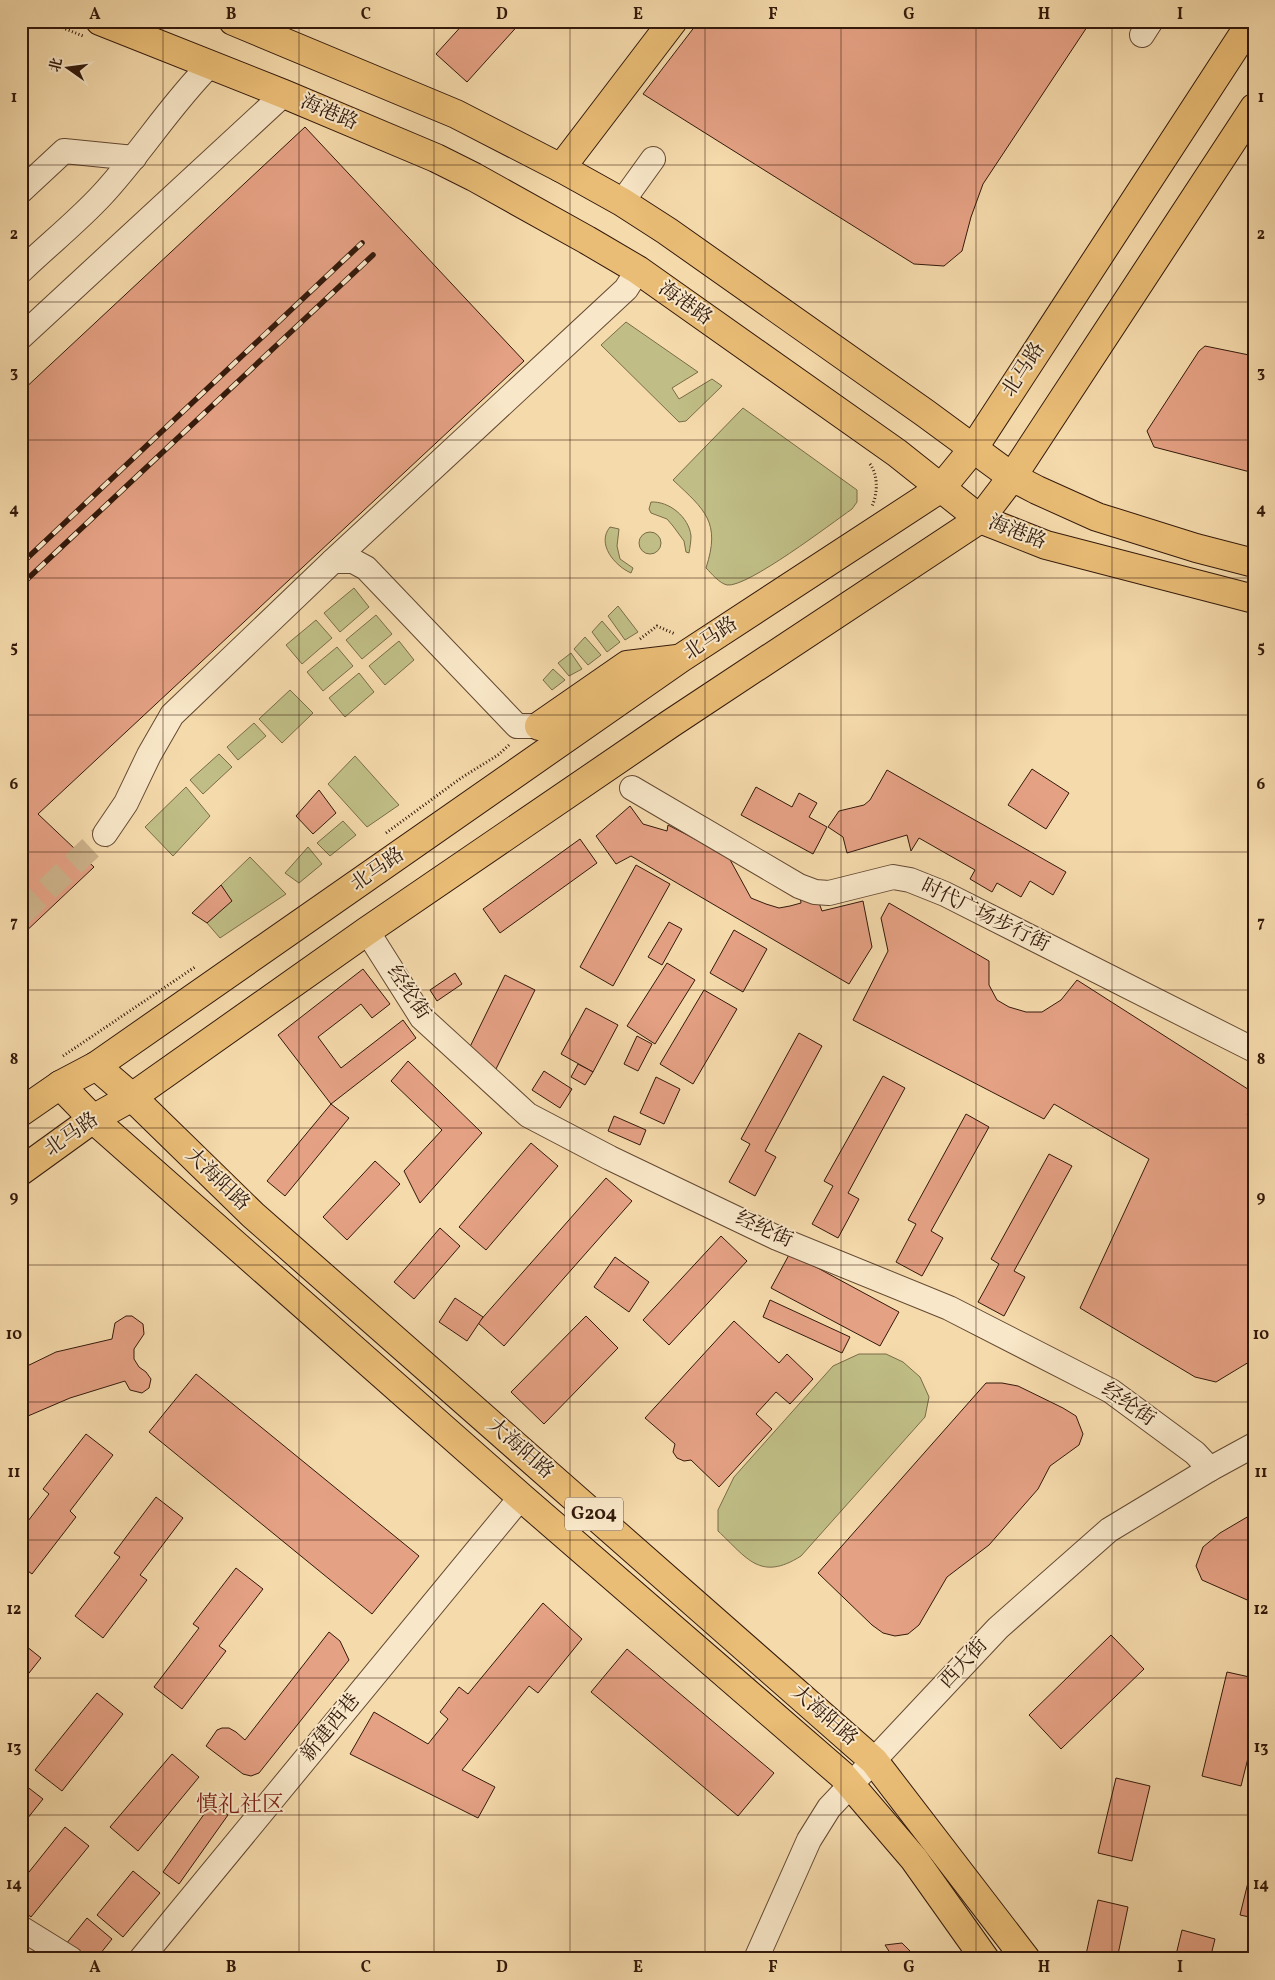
<svg xmlns="http://www.w3.org/2000/svg" width="1275" height="1980" font-family="Vollkorn,'Noto Serif SC',serif">
<style>
.green{fill:#c0be86;stroke:#7a6c48}
.building{fill:#e5a184;stroke:#33190b}
.lines{fill:none;stroke-linecap:round;stroke-linejoin:round}
.minor-tunnel{stroke:#ceb38b;stroke-width:24;stroke-dasharray:24 12;stroke-linecap:butt}
.minor-casing{stroke:#644933;stroke-width:26}
.major-casing{stroke:#33190b;stroke-width:30}
.highway-casing{stroke:#33190b;stroke-width:30}
.path{stroke:#33190b;stroke-width:3;stroke-dasharray:1 2.5;stroke-linecap:butt}
.minor{stroke:#f8e7c8;stroke-width:24}
.major{stroke:#eabd76;stroke-width:28}
.highway{stroke:#eabd76;stroke-width:28}
.rail-casing{stroke:#33190b;stroke-width:5.5}
.rail{stroke:#f8e7c8;stroke-width:4;stroke-dasharray:11;stroke-linecap:butt}
.grid{fill:none;stroke:#33190b;stroke-width:1;stroke-opacity:0.55}
.labels{text-anchor:middle;dominant-baseline:central;stroke-width:4;stroke-linejoin:round;paint-order:stroke}
.shield{fill:#f8e7c8;stroke:#6e5744;stroke-width:1}
.shield-label{font-size:19px;font-weight:bold;fill:#33190b}
.street-label{font-size:20px;fill:#33190b;stroke:#f8e7c8}
.quarter-label{font-size:22px;fill:#7a1f14;stroke:#f8e7c8}
.neatline{fill:none;stroke:#33190b;stroke-width:2}
.grid-label{font-size:16px;text-anchor:middle;font-weight:bold;fill:#33190b}
</style>
<rect width="100%" height="100%" fill="#f5daab"/>
<filter id="stains"><feTurbulence type="fractalNoise" baseFrequency=".004" numOctaves="4"/><feColorMatrix values="0 0 0 0 .2 0 0 0 0 .09 0 0 0 0 .02 0 0 0 .5 -.17"/></filter>
<radialGradient id="worn" r=".72"><stop offset=".6" stop-color="#630" stop-opacity="0"/><stop offset="1" stop-color="#630" stop-opacity=".3"/></radialGradient>
<g class="green">
<polygon points="626,322 698,372 672,388 679,399 712,379 722,386 686,421 679,422 601,345"/>
<path d="M743,408L857,490V502L852,509C832,523 747,588 727,585C719,583 712,574 706,568C721,522 705,510 673,480Z"/>
<path d="M651,502C669,501 689,517 691,536C691,541 690,547 689,553L686,552L684,541L673,526L667,519L651,513L649,509Z"/>
<path d="M610,527L619,529L617,546L620,559L633,568L631,573C615,566 596,544 610,527Z"/>
<circle cx="650" cy="543" r="11"/>
<polygon points="354,588 369,607 340,632 324,613"/>
<polygon points="618,606 638,632 625,640 608,616"/>
<polygon points="376,615 392,634 362,659 346,640"/>
<polygon points="316,620 332,638 302,664 286,645"/>
<polygon points="602,621 620,642 607,652 592,632"/>
<polygon points="585,637 601,655 588,665 574,649"/>
<polygon points="399,641 414,660 385,685 369,666"/>
<polygon points="337,647 353,666 323,691 307,672"/>
<polygon points="571,653 582,669 569,676 558,663"/>
<polygon points="553,669 565,680 552,690 543,680"/>
<polygon points="359,673 374,692 345,717 329,698"/>
<polygon points="290,690 313,713 282,743 259,719"/>
<polygon points="254,723 266,736 238,760 227,747"/>
<polygon points="219,754 232,767 203,794 190,780"/>
<polygon points="355,756 399,805 367,827 328,784"/>
<polygon points="186,787 210,816 173,856 145,827"/>
<polygon points="343,821 356,835 330,856 317,843"/>
<polygon points="308,847 322,864 299,883 285,873"/>
<polygon points="250,857 286,894 220,938 207,923 231,901 221,885"/>
<path d="M859,1354H886L903,1362L920,1377L929,1397L925,1417L801,1556C760,1582 747,1558 718,1531V1510L734,1477L833,1366Z"/>
</g>
<g class="building">
<polygon points="466,21 522,21 467,82 436,54"/>
<polygon points="699,21 1091,21 983,184 971,217 962,251 944,266 914,264 643,94"/>
<polygon points="305,127 524,361 38,814 94,867 21,936 21,392"/>
<polygon points="1205,346 1254,356 1254,473 1154,447 1147,431 1199,351"/>
<polygon points="1032,769 1069,793 1046,829 1008,805"/>
<polygon points="887,770 1066,872 1053,895 1030,881 1021,897 997,883 992,892 970,879 975,870 919,838 911,851 907,835 847,853 843,837 828,827 839,811 864,805 870,800"/>
<polygon points="756,787 792,807 799,793 817,803 809,817 827,827 813,854 741,815"/>
<polygon points="319,790 336,813 313,834 296,816"/>
<polygon points="630,806 643,824 667,831 668,825 728,856 751,898 766,904 779,908 790,906 801,903 800,896 816,895 822,911 863,901 872,947 849,984 631,856 616,864 596,836"/>
<polygon points="580,839 597,863 500,933 483,909"/>
<polygon points="636,865 670,884 613,986 580,967"/>
<polygon points="221,885 232,901 207,923 192,913"/>
<polygon points="889,903 989,961 989,985 997,1000 1009,1007 1026,1012 1042,1012 1061,1000 1077,980 1254,1093 1254,1104 1247,1115 1254,1117 1254,1359 1216,1382 1195,1377 1080,1308 1149,1159 1054,1104 1044,1119 853,1020 888,951 881,918"/>
<polygon points="669,922 682,929 662,965 648,957"/>
<polygon points="734,930 767,949 743,992 710,973"/>
<polygon points="667,963 695,980 655,1044 627,1026"/>
<polygon points="363,969 390,1004 372,1018 361,1004 318,1037 341,1068 403,1020 416,1038 331,1104 278,1035"/>
<polygon points="455,973 462,984 437,1001 430,990"/>
<polygon points="505,975 535,990 496,1069 466,1055"/>
<polygon points="704,990 737,1009 693,1084 660,1064"/>
<polygon points="586,1008 618,1025 593,1072 561,1054"/>
<polygon points="799,1033 822,1046 765,1151 776,1157 755,1196 729,1182 750,1144 741,1139"/>
<polygon points="637,1036 652,1044 638,1071 624,1064"/>
<polygon points="408,1061 482,1133 420,1203 404,1171 442,1130 391,1081"/>
<polygon points="578,1064 593,1072 585,1085 571,1077"/>
<polygon points="544,1071 572,1089 560,1108 532,1090"/>
<polygon points="883,1076 905,1088 848,1193 859,1199 838,1238 812,1224 833,1186 824,1181"/>
<polygon points="656,1077 680,1089 664,1124 640,1113"/>
<polygon points="331,1104 349,1118 285,1196 267,1181"/>
<polygon points="966,1114 989,1127 931,1231 943,1238 922,1276 896,1262 916,1224 908,1220"/>
<polygon points="614,1116 646,1130 640,1145 608,1131"/>
<polygon points="531,1143 558,1166 486,1250 459,1227"/>
<polygon points="1049,1154 1072,1166 1014,1271 1025,1277 1004,1316 978,1302 999,1264 991,1259"/>
<polygon points="375,1161 400,1184 347,1240 323,1217"/>
<polygon points="606,1178 632,1201 504,1346 478,1323"/>
<polygon points="440,1228 460,1246 414,1299 394,1282"/>
<polygon points="721,1236 747,1261 669,1345 643,1320"/>
<polygon points="790,1253 899,1312 880,1346 771,1288"/>
<polygon points="615,1257 649,1282 629,1312 594,1287"/>
<polygon points="455,1298 483,1317 467,1341 439,1322"/>
<polygon points="770,1300 850,1337 842,1353 763,1317"/>
<polygon points="126,1316 132,1316 143,1324 144,1334 134,1349 134,1359 139,1367 146,1372 151,1379 149,1388 142,1393 130,1390 125,1381 70,1398 21,1419 21,1369 56,1352 112,1339 115,1323"/>
<polygon points="586,1316 618,1348 544,1424 511,1392"/>
<polygon points="734,1321 779,1363 787,1354 813,1379 790,1404 776,1392 756,1414 772,1429 719,1487 691,1460 684,1461 677,1458 673,1452 675,1444 645,1418"/>
<polygon points="196,1374 419,1556 372,1614 149,1432"/>
<polygon points="986,1383 1002,1383 1018,1386 1063,1408 1076,1416 1083,1434 1079,1445 1050,1466 1038,1489 989,1545 947,1577 919,1625 908,1634 895,1636 883,1633 872,1625 818,1573"/>
<polygon points="86,1434 113,1455 70,1511 76,1517 32,1574 21,1566 21,1530 49,1494 43,1489"/>
<polygon points="156,1497 183,1518 140,1575 147,1580 103,1638 75,1616 120,1557 114,1553"/>
<polygon points="1254,1513 1254,1603 1202,1580 1196,1566 1203,1547 1220,1533"/>
<polygon points="236,1568 263,1589 219,1646 226,1651 182,1709 154,1687 199,1628 193,1624"/>
<polygon points="543,1603 582,1639 538,1693 529,1686 462,1770 495,1787 478,1818 350,1754 374,1712 428,1744 448,1719 440,1712 459,1687 468,1694"/>
<polygon points="329,1632 340,1641 349,1660 259,1773 251,1776 243,1774 206,1746 217,1730 222,1728 229,1728 236,1732 245,1740"/>
<polygon points="1111,1635 1144,1669 1061,1749 1029,1715"/>
<polygon points="21,1642 41,1658 21,1683"/>
<polygon points="627,1649 774,1773 738,1816 591,1692"/>
<polygon points="1227,1672 1254,1678 1254,1734 1241,1786 1202,1776"/>
<polygon points="97,1693 123,1714 62,1791 35,1770"/>
<polygon points="172,1754 199,1777 138,1851 110,1827"/>
<polygon points="1116,1778 1150,1786 1132,1861 1098,1853"/>
<polygon points="21,1782 43,1799 23,1824 21,1822"/>
<polygon points="212,1803 228,1815 179,1884 163,1872"/>
<polygon points="65,1827 89,1846 31,1917 21,1909 21,1882"/>
<polygon points="1254,1858 1254,1918 1240,1915"/>
<polygon points="133,1871 160,1893 123,1937 97,1915"/>
<polygon points="1098,1900 1128,1907 1117,1959 1085,1959"/>
<polygon points="87,1918 112,1939 96,1959 84,1959 66,1944"/>
<polygon points="1182,1930 1215,1939 1210,1959 1175,1959"/>
<polygon points="902,1943 918,1959 894,1959 885,1945"/>
</g>
<g class="lines">
<polyline class="minor-tunnel" points="21,914 105,834"/>
<defs>
<g id="minor">
<polyline points="1142,35 1151,21"/>
<polyline points="21,191 64,151 134,158"/>
<polyline points="622,202 653,159"/>
<path d="M21,271C48,245 77,222 102,195C141,153 170,105 210,65"/>
<polyline points="21,337 284,94"/>
<polyline points="333,561 353,561 366,568 517,726 539,726"/>
<polyline points="632,788 799,886 815,892 829,893 893,877 910,880 945,894 1254,1050"/>
<polyline points="105,834 126,803 149,755 172,715 333,561 626,289 638,270"/>
<polyline points="367,931 422,1018 528,1115 610,1158 777,1238 949,1308 1111,1391 1195,1453 1210,1469"/>
<polyline points="21,1928 71,1959"/>
<polyline points="141,1959 521,1497"/>
<polyline points="756,1959 809,1840 829,1808 998,1628 1109,1530 1210,1469 1254,1445"/>
</g>
<g id="major">
<polyline points="100,21 284,94 436,158 474,177 587,240 638,270 897,453 980,519 1046,545 1254,599"/>
<polyline points="233,21 456,114 561,168 622,202 667,231 925,413 1012,477 1037,490 1097,517 1196,548 1254,563"/>
<polyline points="561,168 673,21"/>
<polyline points="539,726 627,665 677,659"/>
<polyline points="21,1112 60,1085 96,1066 681,658 941,488 973,449 1252,21"/>
<polyline points="21,1171 93,1119 132,1097 367,931 670,724 980,519 1012,477 1254,108"/>
</g>
<g id="highway">
<polyline points="96,1066 132,1097 253,1215 874,1761 1026,1959"/>
<polyline points="60,1085 93,1119 521,1497 842,1775 914,1859 985,1959"/>
</g>
</defs>
<use href="#minor" class="minor-casing"/>
<use href="#major" class="major-casing"/>
<use href="#highway" class="highway-casing"/>
<g class="path">
<polyline points="46,21 83,36"/>
<path d="M870,464C878,475 878,493 872,506"/>
<polyline points="640,639 657,626 675,634"/>
<polyline points="386,833 461,778 498,755 509,745"/>
<polyline points="63,1056 195,967"/>
</g>
<use href="#minor" class="minor"/>
<use href="#major" class="major"/>
<use href="#highway" class="highway"/>
<defs>
<g id="rail">
<polyline points="21,564 362,243"/>
<polyline points="21,585 373,255"/>
</g>
</defs>
<use href="#rail" class="rail-casing"/>
<use href="#rail" class="rail"/>
</g>
<path class="grid" d="M163,21V1959M299,21V1959M434,21V1959M570,21V1959M705,21V1959M841,21V1959M976,21V1959M1112,21V1959M21,165H1254M21,302H1254M21,440H1254M21,578H1254M21,715H1254M21,852H1254M21,990H1254M21,1128H1254M21,1265H1254M21,1402H1254M21,1540H1254M21,1678H1254M21,1815H1254"/>
<g class="labels">
<rect class="shield" x="565" y="1497.5" width="58" height="33" rx="4"/>
<g class="shield-label">
<text x="594" y="1514">G204</text>
</g>
<g class="street-label">
<text transform="translate(329 113) rotate(23)">海港路</text>
<text transform="translate(685 304) rotate(35)">海港路</text>
<text transform="translate(1024 370) rotate(-57)">北马路</text>
<text transform="translate(1017 533) rotate(21)">海港路</text>
<text transform="translate(711 639) rotate(-34)">北马路</text>
<text transform="translate(378 870) rotate(-35)">北马路</text>
<text transform="translate(985 916) rotate(26)">时代广场步行街</text>
<text transform="translate(408 993) rotate(56)">经纶街</text>
<text transform="translate(72 1135) rotate(-35)">北马路</text>
<text transform="translate(217 1180) rotate(44)">大海阳路</text>
<text transform="translate(764 1230) rotate(24)">经纶街</text>
<text transform="translate(1128 1405) rotate(35)">经纶街</text>
<text transform="translate(520 1449) rotate(41)">大海阳路</text>
<text transform="translate(964 1664) rotate(-47)">西大街</text>
<text transform="translate(824 1716) rotate(41)">大海阳路</text>
<text transform="translate(331 1728) rotate(-51)">新建西巷</text>
</g>
<g class="quarter-label">
<text x="240" y="1805">慎礼社区</text>
</g>
</g>
<rect width="1275" height="1980" fill="none" stroke="#f5daab" stroke-width="55"/>
<g transform="translate(68 68) rotate(284)" stroke="#f8e7c8" stroke-width="4" paint-order="stroke">
<path d="M0-4L9 19L0 12L-9 19Z" fill="#33190b"/>
<text y="-8" font-size="14" font-weight="bold" text-anchor="middle" fill="#33190b">北</text>
</g>
<rect x="28" y="28" width="1220" height="1924" class="neatline"/>
<g class="grid-label">
<text x="95" y="19">A</text>
<text x="231" y="19">B</text>
<text x="366" y="19">C</text>
<text x="502" y="19">D</text>
<text x="638" y="19">E</text>
<text x="773" y="19">F</text>
<text x="909" y="19">G</text>
<text x="1044" y="19">H</text>
<text x="1180" y="19">I</text>
<text x="14" y="102">1</text>
<text x="1261" y="102">1</text>
<text x="14" y="239">2</text>
<text x="1261" y="239">2</text>
<text x="14" y="377">3</text>
<text x="1261" y="377">3</text>
<text x="14" y="514">4</text>
<text x="1261" y="514">4</text>
<text x="14" y="652">5</text>
<text x="1261" y="652">5</text>
<text x="14" y="789">6</text>
<text x="1261" y="789">6</text>
<text x="14" y="927">7</text>
<text x="1261" y="927">7</text>
<text x="14" y="1064">8</text>
<text x="1261" y="1064">8</text>
<text x="14" y="1202">9</text>
<text x="1261" y="1202">9</text>
<text x="14" y="1339">10</text>
<text x="1261" y="1339">10</text>
<text x="14" y="1477">11</text>
<text x="1261" y="1477">11</text>
<text x="14" y="1614">12</text>
<text x="1261" y="1614">12</text>
<text x="14" y="1752">13</text>
<text x="1261" y="1752">13</text>
<text x="14" y="1889">14</text>
<text x="1261" y="1889">14</text>
<text x="95" y="1972">A</text>
<text x="231" y="1972">B</text>
<text x="366" y="1972">C</text>
<text x="502" y="1972">D</text>
<text x="638" y="1972">E</text>
<text x="773" y="1972">F</text>
<text x="909" y="1972">G</text>
<text x="1044" y="1972">H</text>
<text x="1180" y="1972">I</text>
</g>
<rect width="100%" height="100%" filter="url(#stains)"/>
<rect width="100%" height="100%" fill="url(#worn)"/>
</svg>
